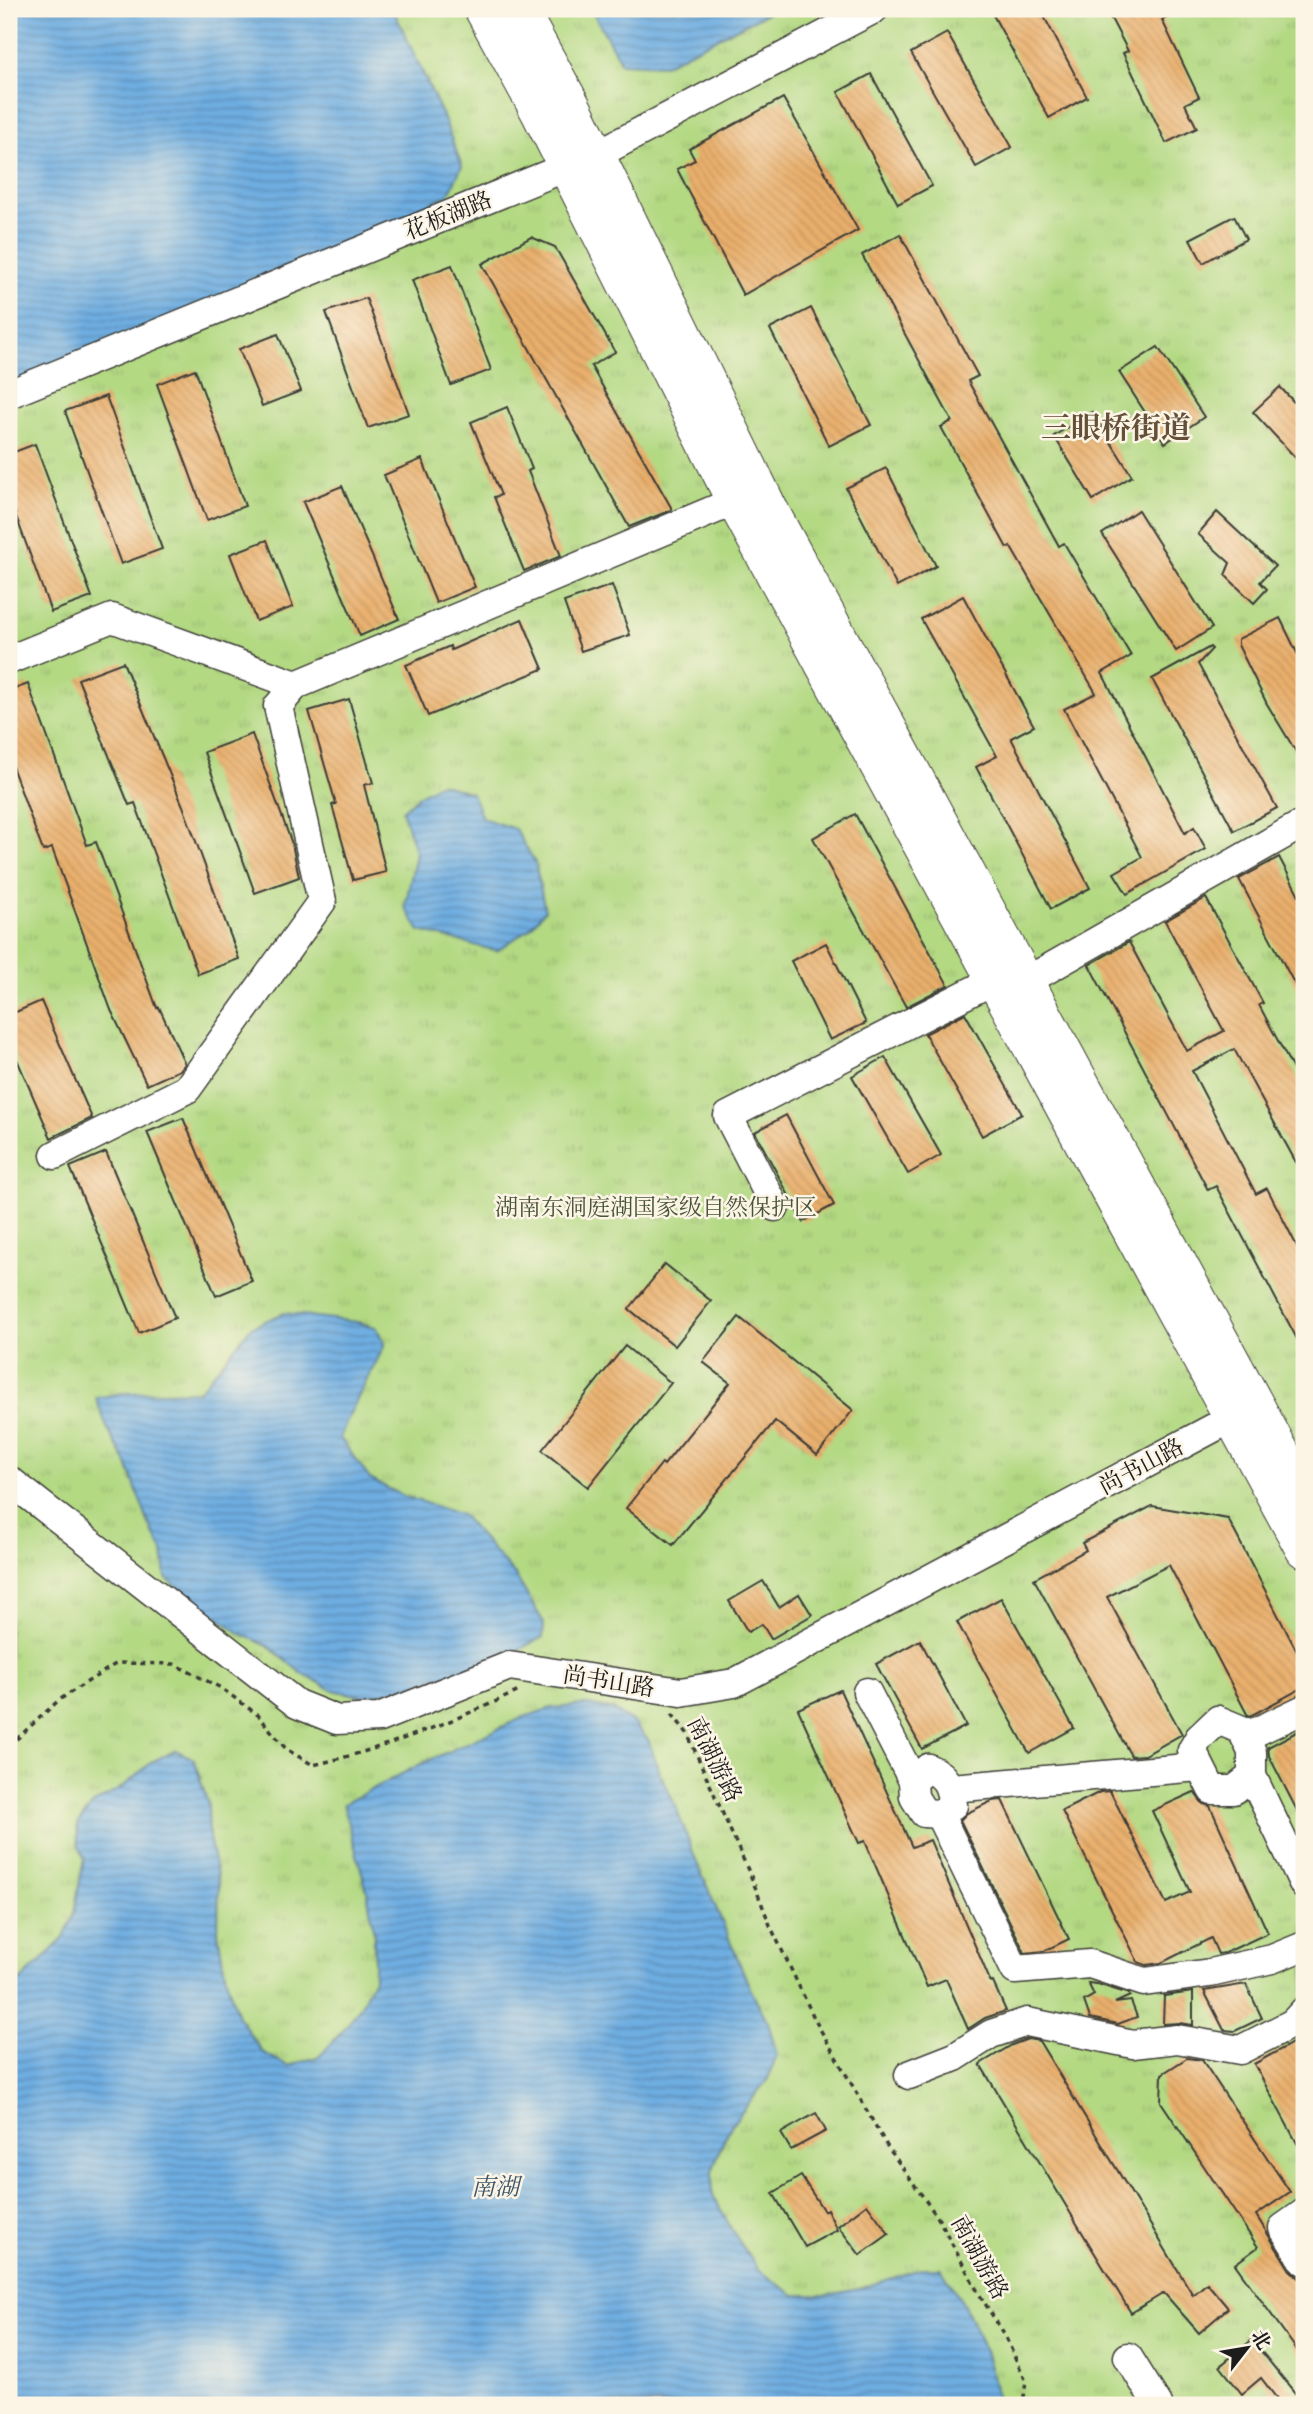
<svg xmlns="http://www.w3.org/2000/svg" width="1313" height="2414" font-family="'EB Garamond','Noto Serif SC',serif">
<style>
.park{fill:url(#park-tufts);stroke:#687a50;stroke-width:2}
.water{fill:url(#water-rules);stroke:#45647e;stroke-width:2}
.building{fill:url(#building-back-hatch)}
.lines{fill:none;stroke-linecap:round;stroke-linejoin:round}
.minor-casing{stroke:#3b3a35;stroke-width:31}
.major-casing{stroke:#3b3a35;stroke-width:39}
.path{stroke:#3b3a35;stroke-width:3.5;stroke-dasharray:5 5;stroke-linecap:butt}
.minor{stroke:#fff;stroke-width:28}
.major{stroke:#fff;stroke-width:37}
.labels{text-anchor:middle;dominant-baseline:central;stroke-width:5;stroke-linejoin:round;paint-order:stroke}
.street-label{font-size:23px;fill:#1c1c1c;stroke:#fcf5e5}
.park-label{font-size:23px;fill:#49553b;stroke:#fcf5e5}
.water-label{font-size:24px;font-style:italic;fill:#3d566b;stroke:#fcf5e5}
.district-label{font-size:30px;font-weight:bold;fill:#644f38;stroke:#fcf5e5}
</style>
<defs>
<pattern id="park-tufts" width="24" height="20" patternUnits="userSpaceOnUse" patternTransform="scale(1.75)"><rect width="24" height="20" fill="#b3d983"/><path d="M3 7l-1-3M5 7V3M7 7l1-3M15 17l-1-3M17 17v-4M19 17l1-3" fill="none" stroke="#99ba71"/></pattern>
<pattern id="water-rules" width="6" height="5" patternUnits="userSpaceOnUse" patternTransform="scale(1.75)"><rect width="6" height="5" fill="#6eade1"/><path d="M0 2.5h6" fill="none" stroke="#5a8cb6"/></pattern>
<pattern id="building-back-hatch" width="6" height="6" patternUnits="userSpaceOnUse" patternTransform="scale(1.75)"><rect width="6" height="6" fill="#e9af6c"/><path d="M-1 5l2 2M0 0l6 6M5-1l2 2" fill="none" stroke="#c7965d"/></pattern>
</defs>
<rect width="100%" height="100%" fill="#fcf5e5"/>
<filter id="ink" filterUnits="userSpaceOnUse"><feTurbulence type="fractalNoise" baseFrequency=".0143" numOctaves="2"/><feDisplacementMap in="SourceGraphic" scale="14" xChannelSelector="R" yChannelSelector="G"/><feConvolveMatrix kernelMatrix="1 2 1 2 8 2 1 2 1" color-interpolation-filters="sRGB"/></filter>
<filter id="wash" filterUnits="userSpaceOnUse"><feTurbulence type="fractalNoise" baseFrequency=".00686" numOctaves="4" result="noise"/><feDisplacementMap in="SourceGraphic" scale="28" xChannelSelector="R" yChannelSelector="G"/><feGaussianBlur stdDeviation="1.57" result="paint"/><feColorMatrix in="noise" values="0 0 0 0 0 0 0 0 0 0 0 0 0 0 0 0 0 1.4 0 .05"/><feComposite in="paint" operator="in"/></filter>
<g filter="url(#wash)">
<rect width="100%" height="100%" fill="#ede3c3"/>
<rect class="park" x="9" y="9" width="1295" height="2396"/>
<g class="water">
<polygon points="9,9 393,9 442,114 462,166 449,194 354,242 9,389"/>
<polygon points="591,9 775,9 664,65 621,63"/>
<polygon points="440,783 472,793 482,818 515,829 535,862 545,910 530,928 497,951 420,931 405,907 416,854 402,810 421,794"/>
<path d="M284,1313L357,1322L376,1327L385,1344C370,1376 352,1405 340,1438L370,1479L401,1495L462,1515L515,1575L544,1623L543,1637L510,1654L454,1674L406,1688L366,1697L333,1690L301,1673L268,1646L239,1633L166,1578L163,1551L148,1522L127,1464L108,1430L96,1398L123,1393L199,1391L251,1327Z"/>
<path d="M587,1705L611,1709L634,1723L649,1741L659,1772L673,1800L697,1863L751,1990L768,2022L777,2055L768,2079L731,2126L721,2147L712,2172L713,2195L732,2230L758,2270L794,2295H829L862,2288L923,2268H941C969,2310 993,2355 997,2405H9V1987L17,1984L64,1938L74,1913L84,1858L78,1843L77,1824L93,1804L124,1786L153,1761L176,1750L194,1759L208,1804L209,1837L219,1884L218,1933L226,1978L238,2016L262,2052L288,2066L320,2056L345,2028L361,2005L374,1978V1935L367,1891L343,1804L421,1764L524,1717L551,1708Z"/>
</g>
<g id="blocks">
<g class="building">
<polygon points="1005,9 1040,9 1087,97 1049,118 993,15"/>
<polygon points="1106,9 1183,9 1162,20 1199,97 1185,104 1197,128 1166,143 1123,53 1128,51"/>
<polygon points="947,33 1012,147 976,167 911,53"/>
<polygon points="871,74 932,186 898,204 838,92"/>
<polygon points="783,98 858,230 743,295 677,169 695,160 689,149"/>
<polygon points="1234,216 1246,239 1203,263 1190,239"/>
<polygon points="900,234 978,376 968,381 1059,546 1064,543 1131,656 1102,673 1185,833 1194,827 1206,849 1127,894 1114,873 1142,857 1064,709 1096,693 1010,546 1007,548 941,427 952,421 862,255"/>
<polygon points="531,237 555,247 615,352 591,366 672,509 669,511 629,527 482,264"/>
<polygon points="452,265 491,370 451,385 412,280"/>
<polygon points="366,298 409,414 368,428 326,312"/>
<polygon points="811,308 871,425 829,446 770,329"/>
<polygon points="278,334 301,391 262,406 239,349"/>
<polygon points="1158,347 1204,417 1165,443 1119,372"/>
<polygon points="195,369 245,506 207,520 157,384"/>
<polygon points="1280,387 1304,413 1304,467 1253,412"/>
<polygon points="106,396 162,549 121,564 65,411"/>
<polygon points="507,407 532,469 528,471 561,556 524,571 494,497 501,495 471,422"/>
<polygon points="1092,412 1132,476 1093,500 1054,436"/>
<polygon points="35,444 92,597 51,612 9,497 9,454"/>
<polygon points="422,459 475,587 436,603 384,475"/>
<polygon points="886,468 936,566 897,587 846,488"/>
<polygon points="342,486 399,619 360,636 303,502"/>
<polygon points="1138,510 1212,628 1176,651 1102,534"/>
<polygon points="1217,512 1275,566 1260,582 1267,589 1254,603 1225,575 1230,563 1198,534"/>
<polygon points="267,540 293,607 256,621 230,554"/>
<polygon points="612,585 630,635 581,651 564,602"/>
<polygon points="963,596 1034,726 1011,738 1090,888 1051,909 976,767 997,756 921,619"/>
<polygon points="1280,618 1304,667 1304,765 1267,704 1238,645 1238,639"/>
<polygon points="522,619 543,669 428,716 406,665 450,646 451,650"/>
<polygon points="1210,647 1212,649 1198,664 1277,808 1234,831 1152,679"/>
<polygon points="123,662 183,806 239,959 198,974 135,803 129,805 78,679"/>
<polygon points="28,684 87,845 96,842 157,1008 159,1007 185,1064 180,1070 147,1085 111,1010 52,848 43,851 9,758 9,691"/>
<polygon points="349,699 373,783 364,785 386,872 353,880 332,805 336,804 309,711"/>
<polygon points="252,734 292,844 299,877 255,893 204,752"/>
<polygon points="855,814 948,985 906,1007 813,838"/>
<polygon points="1279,857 1304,905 1304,1002 1239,879"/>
<polygon points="1206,898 1263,1003 1259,1005 1304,1090 1304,1177 1234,1049 1192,1071 1256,1194 1267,1188 1304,1260 1304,1352 1216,1186 1208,1190 1089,965 1129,942 1187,1051 1224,1031 1165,921"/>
<polygon points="826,943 866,1023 830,1040 791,961"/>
<polygon points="41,1001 92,1118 51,1138 9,1041 9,1015"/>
<polygon points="965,1013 1022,1114 982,1136 925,1034"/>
<polygon points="885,1057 941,1155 908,1174 852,1076"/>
<polygon points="786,1115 834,1205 803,1222 755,1132"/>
<polygon points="183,1118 252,1281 216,1296 147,1132"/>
<polygon points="106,1152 175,1318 139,1333 70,1167"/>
<polygon points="665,1264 711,1301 675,1346 629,1309"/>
<polygon points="739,1317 853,1410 817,1455 775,1421 673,1545 626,1508 662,1463 664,1465 730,1383 703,1362"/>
<polygon points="625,1346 671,1383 588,1487 542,1450"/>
<polygon points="1152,1506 1228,1519 1304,1665 1304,1687 1250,1716 1247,1714 1169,1565 1107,1597 1182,1734 1145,1755 1131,1756 1034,1579 1086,1550 1082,1543"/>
<polygon points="763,1581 779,1607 799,1594 812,1615 771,1639 762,1624 748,1632 729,1601"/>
<polygon points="1001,1598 1074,1728 1029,1753 957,1622"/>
<polygon points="920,1640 966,1726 922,1749 876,1664"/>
<polygon points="840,1690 912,1847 930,1840 991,1983 993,1982 1006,2011 985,2018 968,2029 946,1979 927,1987 865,1841 859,1843 798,1709"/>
<polygon points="1304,1728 1304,1824 1269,1756 1268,1747"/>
<polygon points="1110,1791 1166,1903 1190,1892 1152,1811 1194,1792 1203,1804 1210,1806 1268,1933 1225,1953 1218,1954 1211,1938 1161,1963 1146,1965 1138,1962 1062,1811 1100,1792"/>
<polygon points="1002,1800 1069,1939 1044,1951 1025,1953 960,1820 967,1813 992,1801"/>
<polygon points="1088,1983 1097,1984 1129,1994 1130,1996 1115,2003 1131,2001 1137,2017 1118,2024 1090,2018 1084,2001 1094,1995"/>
<polygon points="1246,1984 1262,2018 1235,2031 1224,2030 1204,1991"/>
<polygon points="1193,1992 1193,2025 1179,2023 1163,2024 1164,1996"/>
<polygon points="1028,2039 1039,2041 1193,2295 1207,2283 1228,2308 1199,2333 1164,2293 1131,2313 980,2064 1012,2045"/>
<polygon points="1296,2041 1304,2056 1304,2156 1254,2064"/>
<polygon points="1187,2058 1202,2060 1290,2192 1256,2215 1290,2270 1304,2282 1304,2360 1235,2264 1258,2247 1161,2102 1162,2074"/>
<polygon points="816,2113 826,2131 791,2150 781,2133"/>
<polygon points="801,2176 824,2211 827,2209 837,2230 805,2247 773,2193"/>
<polygon points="867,2204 889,2234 860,2255 838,2226"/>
<polygon points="1252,2340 1304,2404 1304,2405 1282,2405 1261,2378 1242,2394 1220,2366"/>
</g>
</g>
</g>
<g filter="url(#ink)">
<use href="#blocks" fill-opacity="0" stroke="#3b3a35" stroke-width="2"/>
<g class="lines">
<defs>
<g id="minor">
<polyline points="9,394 596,155 874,9"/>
<polyline points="9,660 112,618 296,685 735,501"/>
<polyline points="1025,982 1304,823"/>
<polyline points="55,1155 187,1089 322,901 278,706 296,685"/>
<polyline points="775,1207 728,1116 994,980"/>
<polyline points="9,1480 297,1704 337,1720 379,1718 509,1666 681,1692 734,1683 1232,1418"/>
<path d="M867,1692L913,1781L928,1768C947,1776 950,1786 953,1805L939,1814L924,1813L914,1797L913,1781"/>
<polyline points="1245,1737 1304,1709"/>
<polyline points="1252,1776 1234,1790 1212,1790 1192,1750 1199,1738 1218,1720 1242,1730 1252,1752 1252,1776 1304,1885"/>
<polyline points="951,1788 1199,1767"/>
<polyline points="939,1814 1015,1970 1090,1964 1144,1982 1210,1973 1272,1959 1304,1946"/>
<polyline points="909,2075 955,2057 991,2034 1027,2022 1133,2044 1177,2039 1240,2050 1293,2023 1304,2011"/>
<polyline points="1304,2213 1283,2228 1304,2261"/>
<polyline points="1128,2357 1158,2405"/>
</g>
<g id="major">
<polyline points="483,9 539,111 735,501 1304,1549"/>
<polyline points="519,9 572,106 768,507 1304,1495"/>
</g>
</defs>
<use href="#minor" class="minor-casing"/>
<use href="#major" class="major-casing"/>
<g class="path">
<polyline points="672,1714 687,1733 752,1879 770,1925 816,2022 887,2146 938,2218 978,2292 1005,2336 1026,2381 1023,2405"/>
<path d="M9,1746L59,1700L117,1663L174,1664L221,1688L258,1715L286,1749L313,1765C385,1749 453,1721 519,1691"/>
</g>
<use href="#minor" class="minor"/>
<use href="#major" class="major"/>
</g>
</g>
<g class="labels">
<g class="street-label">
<text transform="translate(448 215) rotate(-22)">花板湖路</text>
<text transform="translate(1141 1466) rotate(-28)">尚书山路</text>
<text transform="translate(609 1681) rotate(9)">尚书山路</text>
<text transform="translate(715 1759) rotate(63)">南湖游路</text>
<text transform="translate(980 2257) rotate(61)">南湖游路</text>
</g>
<g class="park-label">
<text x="656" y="1207">湖南东洞庭湖国家级自然保护区</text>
</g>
<g class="water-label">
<text x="495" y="2186">南湖</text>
</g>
<g class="district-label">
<text x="1116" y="427">三眼桥街道</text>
</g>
</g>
<rect width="1313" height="2414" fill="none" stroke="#fcf5e5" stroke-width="35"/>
<g transform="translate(1247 2348) rotate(59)" stroke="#fcf5e5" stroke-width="5" paint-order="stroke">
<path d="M0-5L12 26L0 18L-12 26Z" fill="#1c1c1c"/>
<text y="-10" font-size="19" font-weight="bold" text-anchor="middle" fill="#1c1c1c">北</text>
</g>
</svg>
